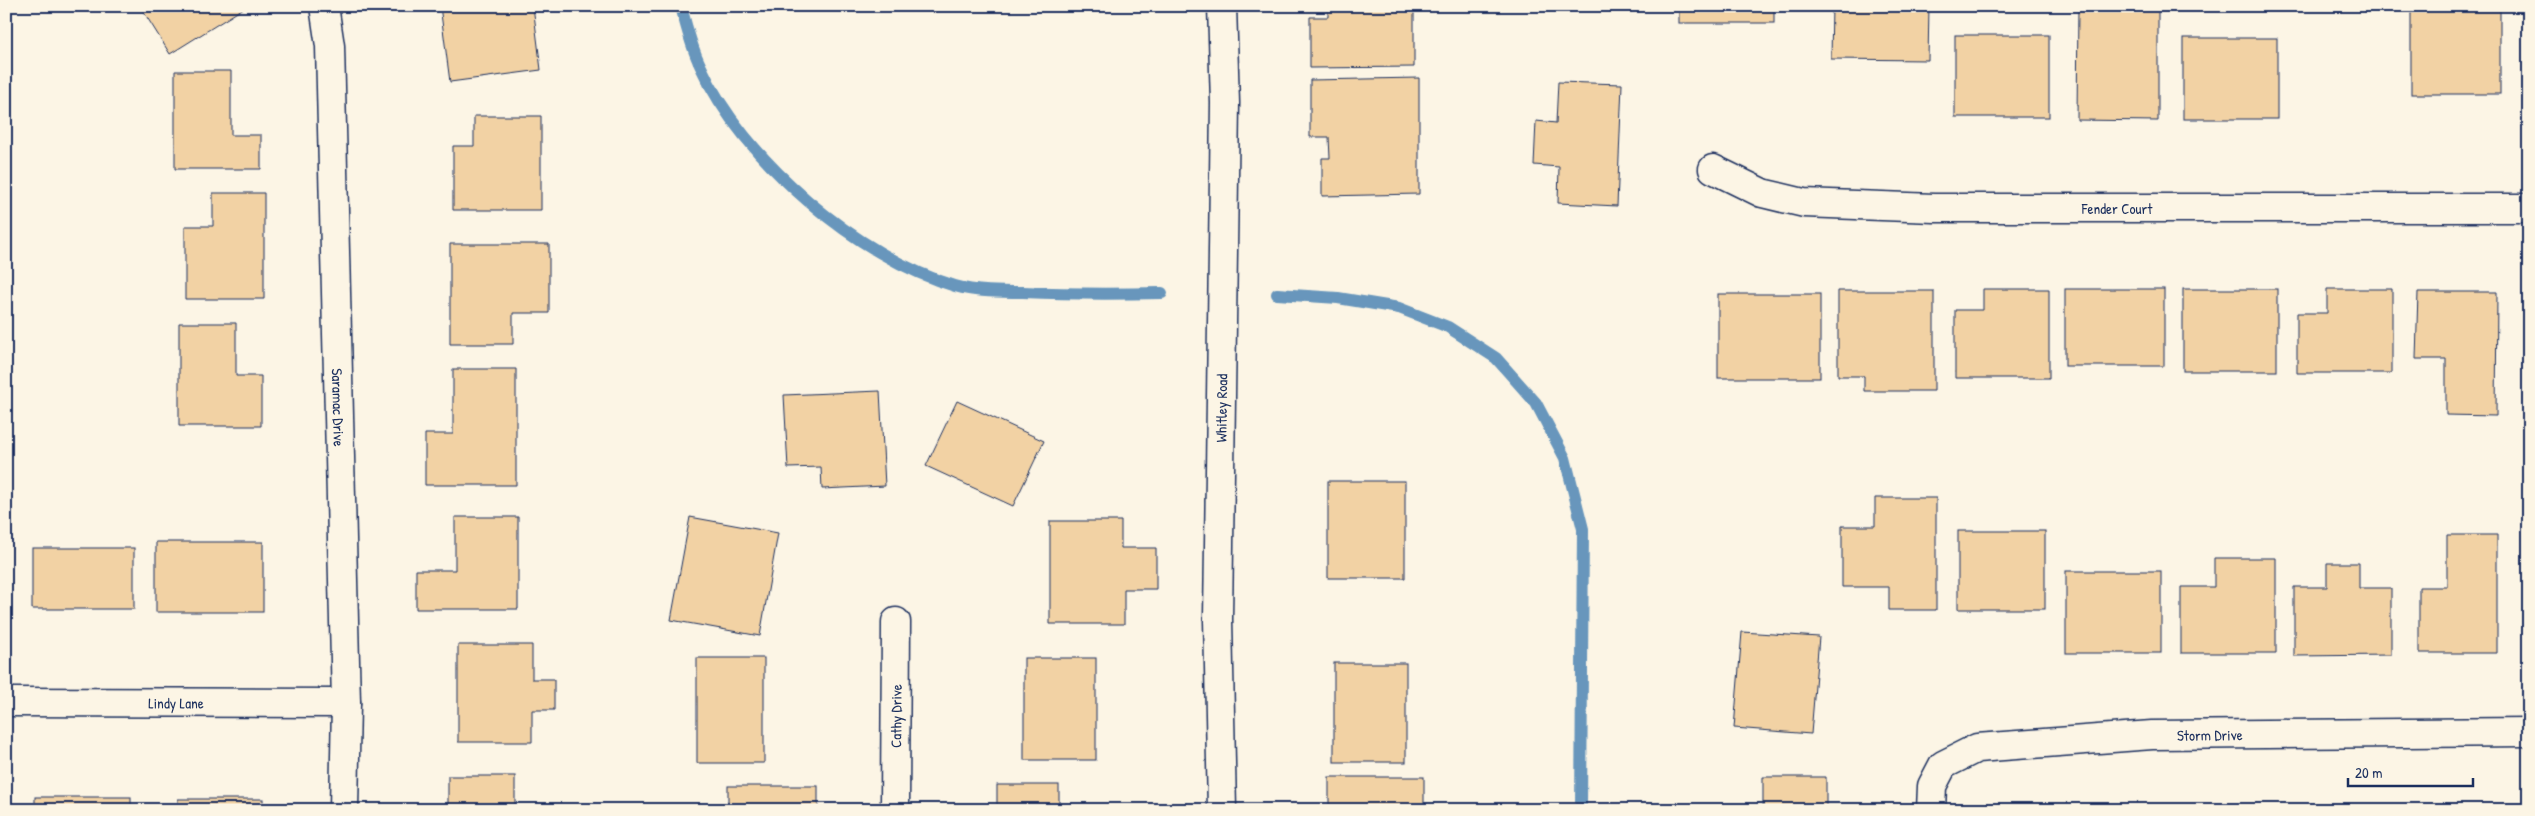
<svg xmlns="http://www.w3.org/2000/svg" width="2535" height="816" font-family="'Patrick Hand',sans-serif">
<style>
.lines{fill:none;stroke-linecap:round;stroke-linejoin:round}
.stream{stroke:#6796bc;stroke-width:12}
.building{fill:#f2d2a4;stroke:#1b2f5e}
.street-casing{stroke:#1b2f5e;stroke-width:31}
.secondary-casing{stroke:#1b2f5e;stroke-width:31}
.street{stroke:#fcf5e5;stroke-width:28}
.secondary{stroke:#fcf5e5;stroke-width:28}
.labels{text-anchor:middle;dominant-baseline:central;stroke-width:4.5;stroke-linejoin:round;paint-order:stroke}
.street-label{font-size:15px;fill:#1b2f5e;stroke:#fcf5e5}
</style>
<rect width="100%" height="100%" fill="#fcf5e5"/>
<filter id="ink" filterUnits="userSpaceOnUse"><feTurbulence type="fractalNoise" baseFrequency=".02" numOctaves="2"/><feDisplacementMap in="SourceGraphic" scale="10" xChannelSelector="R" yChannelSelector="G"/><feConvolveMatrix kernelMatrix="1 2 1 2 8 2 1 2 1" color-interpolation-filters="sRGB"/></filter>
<g filter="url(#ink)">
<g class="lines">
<g class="stream">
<path d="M681,6C686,26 692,49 701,67C742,159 859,258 955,286C976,292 1001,292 1023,292C1069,294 1116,294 1162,293"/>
<polyline points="1277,294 1338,298 1399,308 1448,327 1496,358 1536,403 1565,458 1583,529 1581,810"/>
</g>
</g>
<g class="building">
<polygon points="140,6 247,6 170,54"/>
<polygon points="440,6 533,6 541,70 450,82"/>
<polygon points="1328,6 1414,6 1414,67 1310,68 1310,17 1328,17"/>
<rect x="1679" y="6" width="95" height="17"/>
<polygon points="1832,6 1929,6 1928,60 1831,59"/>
<polygon points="2078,6 2158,6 2158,121 2077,120"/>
<rect x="2411" y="6" width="89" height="88"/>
<rect x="1955" y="35" width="94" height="82"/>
<rect x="2183" y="38" width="94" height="81"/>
<polygon points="175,71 231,71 231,135 261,135 261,169 175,169"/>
<polygon points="1419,78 1419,194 1322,196 1322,158 1330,158 1329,137 1310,137 1310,80"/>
<polygon points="1558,82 1622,84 1617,206 1558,203 1559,167 1534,165 1536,121 1556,123"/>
<polygon points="474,116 541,116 541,210 453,210 453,146 474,146"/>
<polygon points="213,193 264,193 264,299 185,299 185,226 213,226"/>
<polygon points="450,244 549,244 549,313 513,313 513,344 450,344"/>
<polygon points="1983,289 2049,289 2049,378 1955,378 1955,310 1983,310"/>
<rect x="2065" y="289" width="99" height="77"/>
<rect x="2183" y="289" width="94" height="82"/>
<polygon points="2327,289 2392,289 2392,373 2297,373 2297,313 2327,313"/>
<polygon points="1838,291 1934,291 1934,391 1864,391 1864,376 1838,376"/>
<polygon points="2418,292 2497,292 2496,416 2446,415 2446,359 2416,359"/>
<rect x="1718" y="294" width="102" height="84"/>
<polygon points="179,323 236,323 236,376 261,376 261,426 179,426"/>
<polygon points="453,369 516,369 516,485 425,485 425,434 453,434"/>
<polygon points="880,391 885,486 822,489 821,467 788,468 784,395"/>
<polygon points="957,401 1044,441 1013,506 926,466"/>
<rect x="1328" y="481" width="77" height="97"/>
<polygon points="1875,498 1936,498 1936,610 1889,610 1889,587 1842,587 1842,526 1875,526"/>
<polygon points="455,517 518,517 518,609 416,609 416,570 455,570"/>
<polygon points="690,517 778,533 760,636 671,620"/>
<polygon points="1050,521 1121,521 1121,548 1156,548 1156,589 1124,589 1124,624 1050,624"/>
<rect x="1958" y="531" width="87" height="78"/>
<polygon points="2447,535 2497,535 2497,653 2419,653 2419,587 2447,587"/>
<rect x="156" y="542" width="107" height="70"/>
<rect x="32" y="548" width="102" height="61"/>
<polygon points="2214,558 2276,558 2276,653 2181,653 2181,587 2214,587"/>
<polygon points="2327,563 2359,563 2359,588 2391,588 2391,655 2294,656 2294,587 2327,587"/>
<rect x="2066" y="571" width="95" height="82"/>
<polygon points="1742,632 1819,637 1811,734 1734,728"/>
<polygon points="458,645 532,645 532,679 554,679 554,710 532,710 532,742 458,742"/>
<rect x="697" y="658" width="67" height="105"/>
<rect x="1024" y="658" width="72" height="102"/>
<rect x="1334" y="663" width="72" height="99"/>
<rect x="448" y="776" width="67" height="34"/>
<rect x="1329" y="777" width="95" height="33"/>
<polygon points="1763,777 1826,777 1826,806 1851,806 1851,810 1763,810"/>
<rect x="997" y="785" width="62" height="25"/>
<rect x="728" y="786" width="90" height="24"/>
<rect x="35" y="797" width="96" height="13"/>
<rect x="178" y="799" width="85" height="11"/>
</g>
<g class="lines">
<defs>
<g id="street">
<path id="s1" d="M324,6L330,46L346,703L344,810"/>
<path id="s2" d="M1713,169L1762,193L1804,203L1934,208H2529"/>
<path id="s3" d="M6,702L346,703"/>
<path id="s4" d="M895,810L896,622"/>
<path id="s5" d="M1931,810L1932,786L1943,765L1977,748L2152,735L2529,732"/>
</g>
<g id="secondary">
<path id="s6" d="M1222,810L1218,619L1225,103L1222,6"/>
</g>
</defs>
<use href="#street" class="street-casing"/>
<use href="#secondary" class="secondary-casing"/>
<use href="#street" class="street"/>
<use href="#secondary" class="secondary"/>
</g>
</g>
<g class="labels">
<g class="street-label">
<text stroke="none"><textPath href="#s2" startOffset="411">Fender Court</textPath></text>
<text stroke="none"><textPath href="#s1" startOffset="402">Saramac Drive</textPath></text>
<text stroke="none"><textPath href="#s6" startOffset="402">Whitley Road</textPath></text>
<text stroke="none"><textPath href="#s3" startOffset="170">Lindy Lane</textPath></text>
<text stroke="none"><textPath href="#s4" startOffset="94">Cathy Drive</textPath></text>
<text stroke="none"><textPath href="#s5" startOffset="319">Storm Drive</textPath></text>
</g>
</g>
<rect width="2535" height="816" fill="none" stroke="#fcf5e5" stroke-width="25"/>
<rect x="12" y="12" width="2510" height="791" fill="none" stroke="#1b2f5e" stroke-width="2" filter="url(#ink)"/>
<path d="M2348 778v8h125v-8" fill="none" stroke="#1b2f5e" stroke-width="2.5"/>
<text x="2355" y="778" font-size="15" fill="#1b2f5e" stroke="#fcf5e5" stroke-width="4" paint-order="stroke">20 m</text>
</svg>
